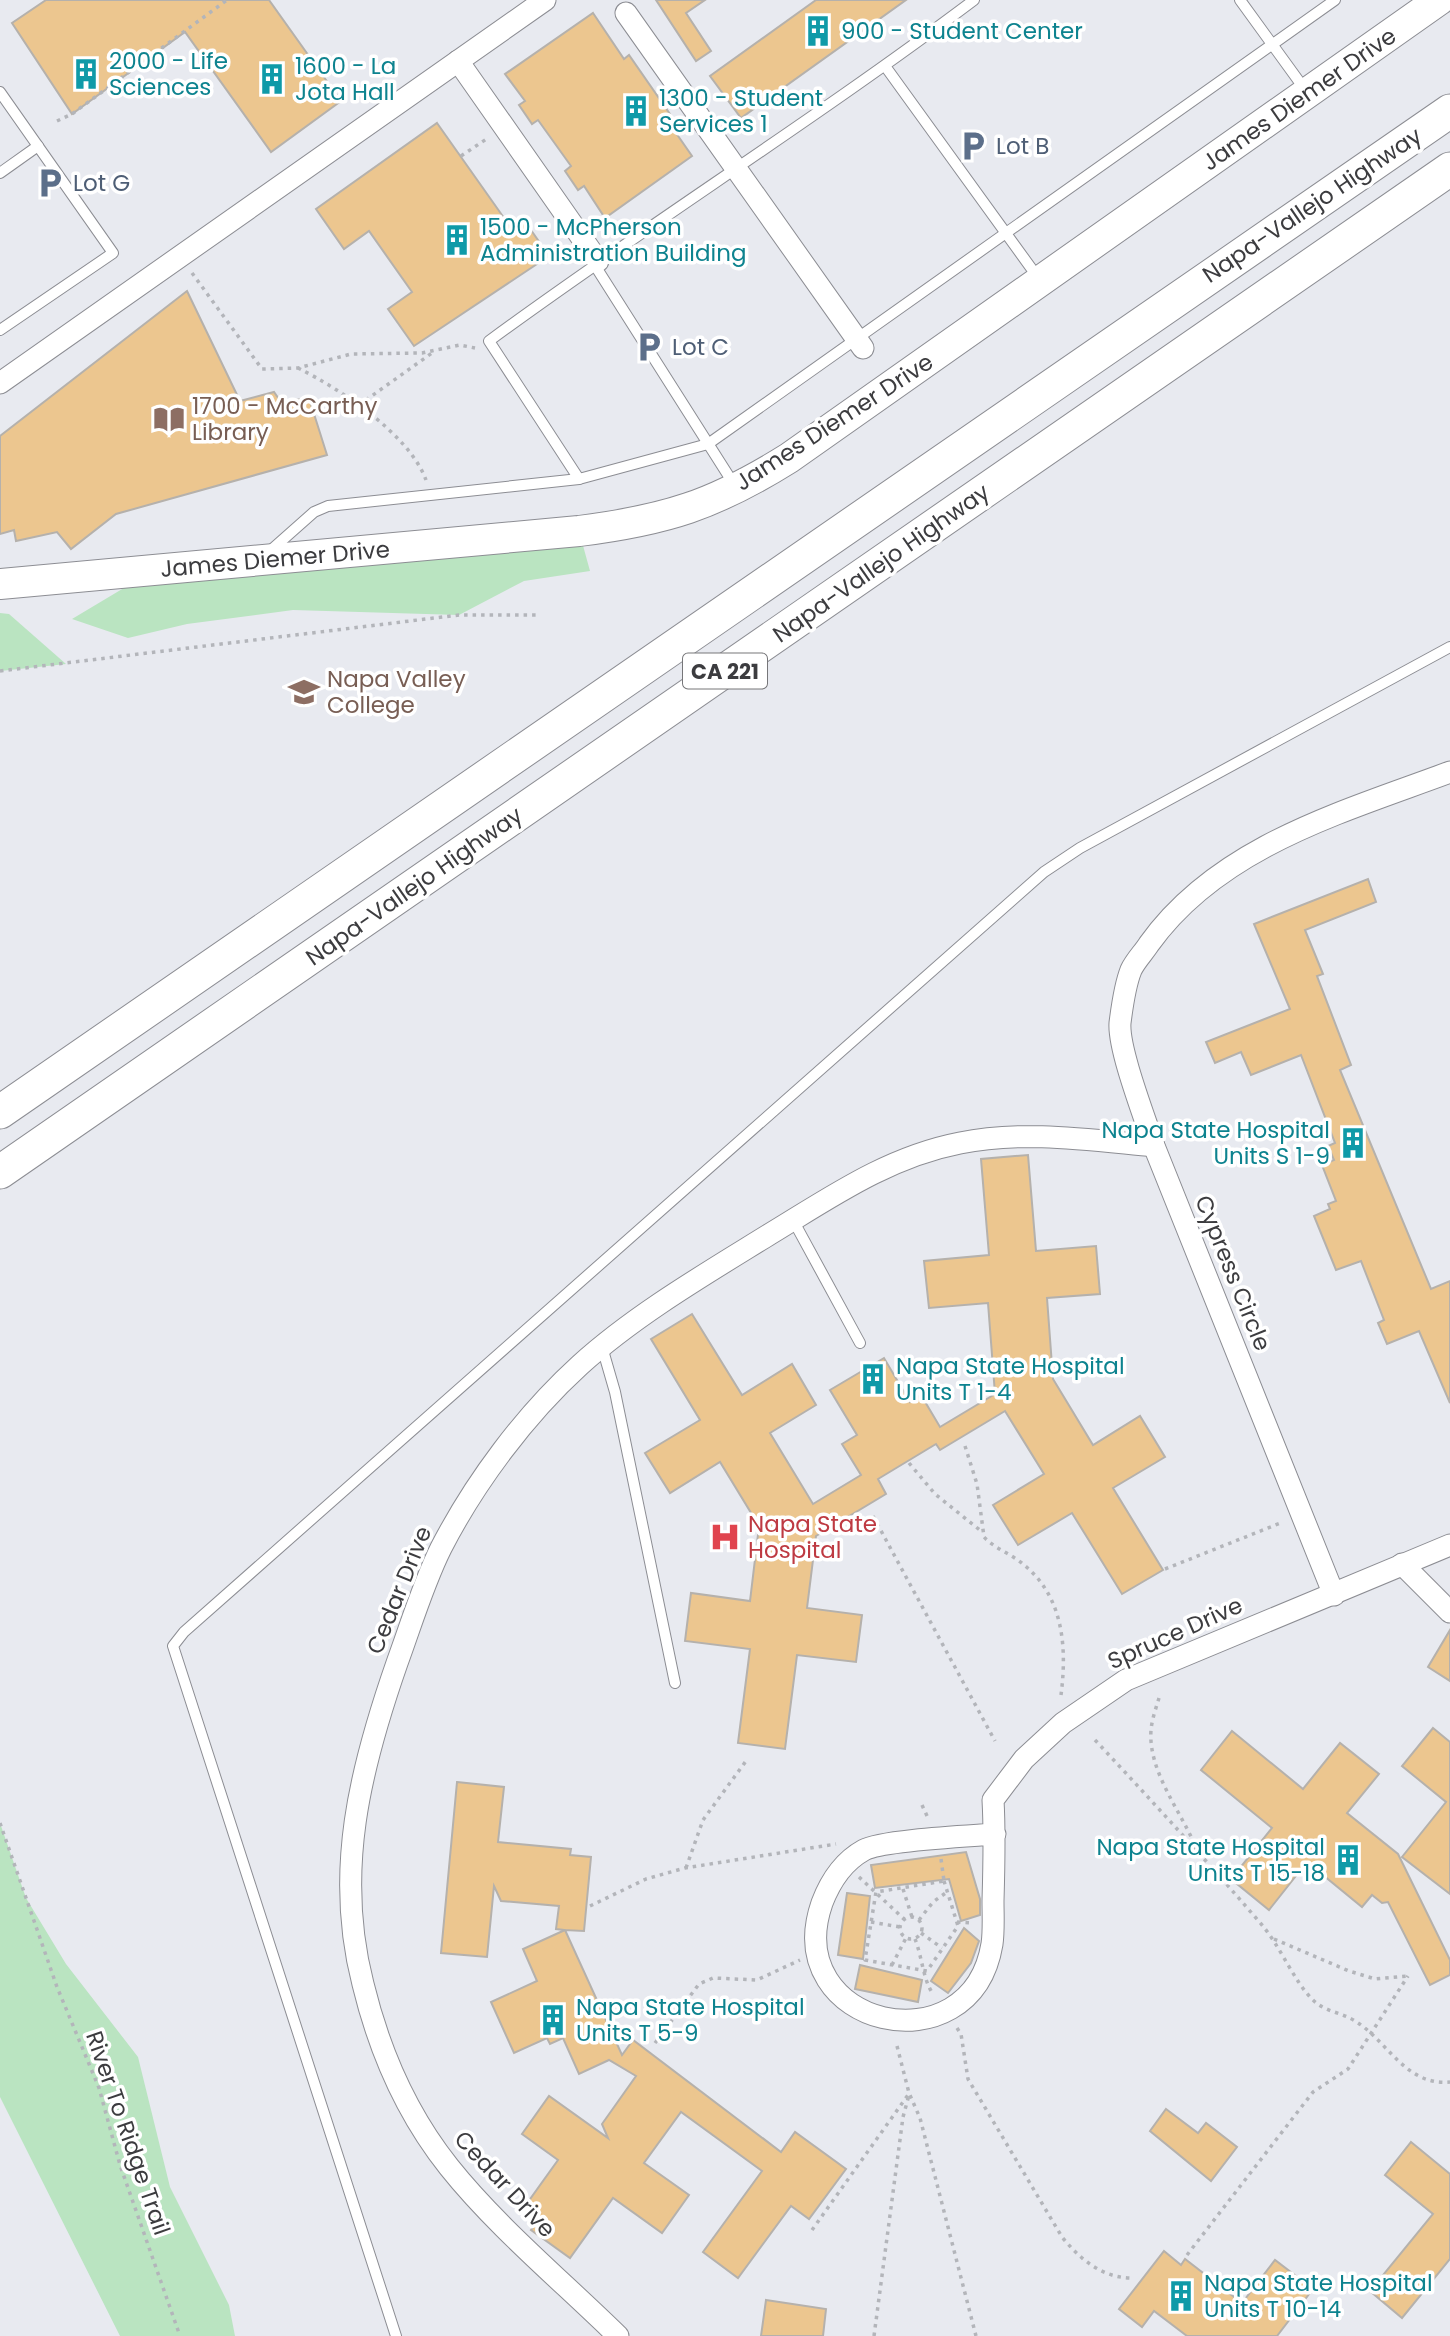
<svg xmlns="http://www.w3.org/2000/svg" width="1450" height="2336" font-family="Poppins,sans-serif">
<style>
.green{fill:#bae4c1}
.building{fill:#ecc68f;stroke:#b5b1ac;stroke-width:2}
.lines{fill:none;stroke-linecap:round;stroke-linejoin:round}
.lane-casing{stroke:#8c8d93;stroke-width:12}
.street-casing{stroke:#8c8d93;stroke-width:23}
.secondary-casing{stroke:#8c8d93;stroke-width:32}
.primary-casing{stroke:#8c8d93;stroke-width:35}
.path{stroke:#b3b5ba;stroke-width:3.5;stroke-dasharray:3.5 5;stroke-linecap:butt}
.lane{stroke:#fff;stroke-width:10}
.street{stroke:#fff;stroke-width:21}
.secondary{stroke:#fff;stroke-width:30}
.primary{stroke:#fff;stroke-width:33}
.labels{text-anchor:middle;dominant-baseline:central;stroke-width:7;stroke-linejoin:round;paint-order:stroke}
.shield{fill:#fff;stroke:#767679;stroke-width:2}
.shield-label{font-size:21px;font-weight:bold;fill:#3c3c3f}
.culture-label{font-size:23px;fill:#0d838f;stroke:#fff;text-anchor:start}
.street-label{font-size:23px;fill:#3c3c3f;stroke:#fff}
.service-label{font-size:23px;fill:#4e5e75;stroke:#fff;text-anchor:start}
.education-label{font-size:23px;fill:#785e54;stroke:#fff;text-anchor:start}
.health-label{font-size:23px;fill:#be3a42;stroke:#fff;text-anchor:start}
</style>
<rect width="100%" height="100%" fill="#e8eaf0"/>
<g class="green">
<polygon points="579,531 590,571 524,581 459,615 293,610 187,624 128,638 72,619 154,570"/>
<polygon points="0,613 9,614 66,664 0,671"/>
<polygon points="0,1823 26,1898 66,1964 138,2057 170,2187 229,2305 235,2336 120,2336 0,2097"/>
</g>
<g class="building">
<polygon points="46,0 269,0 341,101 271,152 185,32 72,114 12,23"/>
<polygon points="656,0 705,0 686,13 711,51 696,61"/>
<polygon points="816,0 906,0 741,118 710,76"/>
<polygon points="593,13 624,59 629,55 672,117 667,120 692,156 605,218 584,186 578,190 565,171 571,166 538,120 532,124 519,105 525,101 505,74"/>
<polygon points="437,123 509,225 522,217 549,256 414,346 388,309 412,292 369,231 344,249 316,209"/>
<polygon points="187,291 240,401 274,392 281,402 309,398 327,455 116,514 71,549 57,532 16,541 14,530 0,534 0,436"/>
<polygon points="1368,879 1376,902 1305,930 1323,974 1317,976 1351,1065 1340,1070 1431,1289 1450,1281 1450,1403 1419,1331 1387,1344 1378,1323 1384,1320 1361,1261 1336,1270 1314,1216 1330,1209 1328,1204 1336,1201 1322,1165 1334,1160 1328,1146 1335,1143 1301,1055 1251,1075 1241,1052 1215,1063 1206,1042 1290,1009 1254,924"/>
<polygon points="1028,1155 1036,1251 1096,1246 1100,1294 1047,1298 1053,1379 1093,1445 1140,1416 1165,1457 1113,1488 1163,1570 1122,1594 1072,1513 1018,1545 993,1505 1044,1474 1005,1411 940,1450 936,1444 878,1479 886,1494 816,1536 807,1608 862,1615 856,1662 797,1655 785,1749 738,1743 750,1649 685,1641 691,1593 750,1601 759,1526 720,1462 670,1493 645,1453 700,1420 651,1339 692,1314 742,1395 792,1364 816,1405 770,1433 813,1504 861,1475 842,1444 857,1435 830,1390 884,1358 910,1402 921,1395 940,1427 995,1394 988,1303 929,1308 924,1261 989,1255 981,1159"/>
<polygon points="1450,1630 1450,1681 1428,1667"/>
<polygon points="1433,1728 1450,1742 1450,1894 1402,1857 1446,1802 1402,1766"/>
<polygon points="1232,1731 1303,1789 1340,1743 1379,1774 1347,1813 1398,1854 1450,1960 1450,1975 1430,1985 1388,1902 1382,1903 1372,1895 1362,1907 1307,1862 1269,1910 1231,1879 1272,1828 1201,1770"/>
<polygon points="457,1782 504,1787 498,1842 571,1849 570,1855 591,1857 584,1931 565,1930 622,2055 633,2040 781,2152 795,2132 846,2169 809,2219 791,2206 738,2278 703,2252 762,2171 681,2112 644,2163 689,2195 662,2233 613,2198 570,2258 531,2230 540,2218 523,2209 558,2160 522,2134 549,2096 608,2138 602,2124 636,2076 609,2060 579,2074 563,2038 550,2044 547,2038 514,2053 491,2002 537,1981 523,1949 565,1930 556,1929 559,1906 501,1901 494,1886 487,1957 441,1953"/>
<polygon points="966,1852 980,1899 980,1915 961,1921 949,1879 875,1888 871,1865"/>
<polygon points="847,1893 870,1896 863,1959 838,1955"/>
<polygon points="964,1928 979,1941 971,1963 948,1993 931,1981"/>
<polygon points="860,1965 922,1980 918,2002 855,1989"/>
<polygon points="1166,2109 1198,2133 1206,2123 1237,2147 1211,2181 1150,2131"/>
<polygon points="1411,2142 1450,2174 1450,2259 1402,2318 1370,2291 1433,2214 1385,2175"/>
<polygon points="1164,2251 1181,2265 1185,2259 1242,2303 1275,2260 1313,2289 1277,2336 1187,2336 1154,2311 1142,2327 1119,2309"/>
<polygon points="766,2300 826,2309 823,2336 761,2336"/>
</g>
<g class="lines">
<defs>
<g id="lane">
<path d="M974,0C816,119 648,224 489,341L579,479L708,444L1335,0"/>
<polyline points="1240,0 1306,91"/>
<polyline points="885,66 1039,279"/>
<polyline points="0,92 113,253 0,330"/>
<polyline points="0,173 38,146"/>
<polyline points="594,264 735,486"/>
<polyline points="270,551 314,512 328,506 579,479"/>
<polyline points="793,1220 860,1343"/>
<polyline points="602,1347 615,1392 675,1683"/>
<polyline points="396,2336 173,1646 184,1632 1044,872 1080,848 1450,647"/>
</g>
<g id="street">
<polyline points="626,13 863,348"/>
<polyline points="458,61 598,261"/>
<polyline points="0,383 545,0"/>
<polyline points="1402,1564 1450,1612"/>
<path d="M1334,1595L1154,1146C1145,1118 1118,1049 1120,1023C1122,1007 1125,985 1131,970C1135,961 1144,952 1149,944C1219,846 1343,812 1450,772"/>
<path d="M995,1834C970,1836 882,1840 864,1850C844,1861 830,1882 822,1903C779,2027 971,2071 992,1944C994,1930 993,1915 993,1901C994,1867 995,1834 993,1800L1024,1759L1063,1723L1126,1680L1450,1545"/>
<path d="M618,2336C563,2282 496,2226 449,2167C406,2113 379,2050 363,1984C334,1872 360,1769 397,1663C411,1625 423,1584 441,1548C475,1482 525,1415 580,1365C635,1315 707,1273 770,1234C831,1197 888,1157 960,1143C1024,1130 1089,1140 1154,1146"/>
</g>
<path id="secondary" d="M0,584L579,531C666,520 714,505 789,458L1439,0"/>
<g id="primary">
<polyline points="0,1112 1450,111"/>
<polyline points="0,1172 1450,169"/>
</g>
</defs>
<use href="#lane" class="lane-casing"/>
<use href="#street" class="street-casing"/>
<use href="#secondary" class="secondary-casing"/>
<use href="#primary" class="primary-casing"/>
<g class="path">
<polyline points="57,121 72,114 227,0"/>
<polyline points="461,156 488,138"/>
<polyline points="192,273 262,369 298,368 351,354 422,353 460,345 475,348"/>
<path d="M298,368C340,389 409,434 426,480"/>
<polyline points="359,405 432,353"/>
<polyline points="0,671 459,615 538,615"/>
<path d="M965,1446L977,1484L984,1537C995,1549 1012,1554 1024,1565C1064,1597 1067,1649 1061,1695"/>
<polyline points="909,1463 935,1494 981,1531"/>
<polyline points="873,1516 995,1741"/>
<polyline points="1165,1569 1283,1522"/>
<path d="M1159,1698C1156,1708 1152,1719 1151,1730C1148,1770 1179,1809 1194,1843"/>
<path d="M1095,1740C1152,1801 1208,1862 1262,1925C1280,1946 1295,1983 1313,2000C1325,2012 1341,2012 1355,2021C1388,2041 1405,2086 1450,2082"/>
<polyline points="922,1805 928,1818"/>
<polyline points="0,1823 57,1987 99,2088 120,2165 180,2336"/>
<polyline points="941,1859 944,1881"/>
<polyline points="686,1868 703,1820 746,1761"/>
<polyline points="859,1877 904,1919"/>
<polygon points="944,1881 958,1926 927,1971 865,1960 876,1892"/>
<polyline points="903,1889 912,1917"/>
<polyline points="590,1906 646,1879 685,1868 836,1844"/>
<circle cx="911" cy="1928" r="11"/>
<polyline points="919,1920 933,1902 947,1892"/>
<polyline points="871,1922 900,1927"/>
<polyline points="957,1922 972,1923"/>
<polyline points="921,1933 942,1948"/>
<path d="M915,1939C922,1956 923,1980 933,1994"/>
<polyline points="1274,1939 1349,1971 1375,1979 1408,1976"/>
<polyline points="892,1965 906,1938"/>
<path d="M957,2028L961,2034L968,2079L1062,2237C1080,2259 1101,2277 1130,2278"/>
<polyline points="655,2043 699,1984 713,1978 757,1980 800,1960"/>
<polyline points="897,2046 909,2093 920,2118 976,2336"/>
<polyline points="812,2230 908,2095"/>
<polyline points="1187,2255 1313,2092 1348,2069 1408,1976"/>
<polyline points="874,2336 903,2117 909,2095"/>
</g>
<use href="#lane" class="lane"/>
<use href="#street" class="street"/>
<use href="#secondary" class="secondary"/>
<use href="#primary" class="primary"/>
</g>
<defs>
<symbol id="building-bare" viewBox="-9 -9 18 18"><path d="M-4-6H4V6H1V3H-1V6H-4ZM-2.5-4.3h1.7v1.8h-1.7ZM.8-4.3h1.7v1.8H.8ZM-2.5-1h1.7V.8h-1.7ZM.8-1h1.7V.8H.8Z" fill="#0f9aa8" stroke="#fff" stroke-width="2.5" paint-order="stroke"/></symbol>
<symbol id="parking-bare" viewBox="-9 -9 18 18"><path d="M-3.5-5.5H1a3.5 3.5 0 0 1 0 7H-1V5.5H-3.5ZM-1-3.4V-.6H.8a1.4 1.4 0 0 0 0-2.8Z" fill="#5c6f8a" stroke="#fff" stroke-width="2.5" paint-order="stroke"/></symbol>
<symbol id="library-bare" viewBox="-9 -9 18 18"><path d="M-6-4Q-3-5.5-.7-3.5V5Q-3 3-6 4ZM6-4Q3-5.5 .7-3.5V5Q3 3 6 4Z" fill="#8d6e63" stroke="#fff" stroke-width="2.5" paint-order="stroke"/></symbol>
<symbol id="university-bare" viewBox="-9 -9 18 18"><path d="M0-5L7-2L0 1L-7-2ZM-4 1L0 2.5L4 1V4Q0 6-4 4Z" fill="#8d6e63" stroke="#fff" stroke-width="2.5" paint-order="stroke"/></symbol>
<symbol id="hospital-bare" viewBox="-9 -9 18 18"><path d="M-5-5h3v3.5h4V-5h3V5h-3V1.5h-4V5h-3Z" fill="#e0444e" stroke="#fff" stroke-width="2.5" paint-order="stroke"/></symbol>
</defs>
<g fill-rule="evenodd">
<use href="#building-bare" x="796" y="9" width="44" height="44"/>
<use href="#building-bare" x="64" y="52" width="44" height="44"/>
<use href="#building-bare" x="250" y="57" width="44" height="44"/>
<use href="#building-bare" x="614" y="89" width="44" height="44"/>
<use href="#parking-bare" x="951" y="124" width="44" height="44"/>
<use href="#parking-bare" x="28" y="161" width="44" height="44"/>
<use href="#building-bare" x="435" y="218" width="44" height="44"/>
<use href="#parking-bare" x="627" y="325" width="44" height="44"/>
<use href="#library-bare" x="147" y="397" width="44" height="44"/>
<use href="#university-bare" x="282" y="670" width="44" height="44"/>
<use href="#building-bare" x="1331" y="1121" width="44" height="44"/>
<use href="#building-bare" x="851" y="1357" width="44" height="44"/>
<use href="#hospital-bare" x="703" y="1515" width="44" height="44"/>
<use href="#building-bare" x="1326" y="1838" width="44" height="44"/>
<use href="#building-bare" x="531" y="1998" width="44" height="44"/>
<use href="#building-bare" x="1159" y="2274" width="44" height="44"/>
</g>
<g class="labels">
<rect class="shield" x="683" y="653.5" width="84" height="35" rx="5"/>
<g class="shield-label">
<text x="725" y="671">CA 221</text>
</g>
<g class="culture-label">
<text x="841" y="31">900 - Student Center</text>
<text x="109" y="61">2000 - Life<tspan x="109" dy="26">Sciences</tspan></text>
<text x="295" y="66">1600 - La<tspan x="295" dy="26">Jota Hall</tspan></text>
<text x="659" y="98">1300 - Student<tspan x="659" dy="26">Services 1</tspan></text>
<text x="480" y="227">1500 - McPherson<tspan x="480" dy="26">Administration Building</tspan></text>
<text x="1330" y="1130" text-anchor="end">Napa State Hospital<tspan x="1330" dy="26">Units S 1-9</tspan></text>
<text x="896" y="1366">Napa State Hospital<tspan x="896" dy="26">Units T 1-4</tspan></text>
<text x="1325" y="1847" text-anchor="end">Napa State Hospital<tspan x="1325" dy="26">Units T 15-18</tspan></text>
<text x="576" y="2007">Napa State Hospital<tspan x="576" dy="26">Units T 5-9</tspan></text>
<text x="1204" y="2283">Napa State Hospital<tspan x="1204" dy="26">Units T 10-14</tspan></text>
</g>
<g class="street-label">
<text transform="translate(1299 99) rotate(-35)">James Diemer Drive</text>
<text transform="translate(1312 205) rotate(-34)">Napa-Vallejo Highway</text>
<text transform="translate(834 422) rotate(-33)">James Diemer Drive</text>
<text transform="translate(275 559) rotate(-5)">James Diemer Drive</text>
<text transform="translate(881 563) rotate(-35)">Napa-Vallejo Highway</text>
<text transform="translate(414 886) rotate(-35)">Napa-Vallejo Highway</text>
<text transform="translate(1233 1273) rotate(68)">Cypress Circle</text>
<text transform="translate(399 1590) rotate(-68)">Cedar Drive</text>
<text transform="translate(1175 1633) rotate(-24)">Spruce Drive</text>
<text transform="translate(128 2133) rotate(71)">River To Ridge Trail</text>
<text transform="translate(505 2184) rotate(47)">Cedar Drive</text>
</g>
<g class="service-label">
<text x="996" y="146">Lot B</text>
<text x="73" y="183">Lot G</text>
<text x="672" y="347">Lot C</text>
</g>
<g class="education-label">
<text x="192" y="406">1700 - McCarthy<tspan x="192" dy="26">Library</tspan></text>
<text x="327" y="679">Napa Valley<tspan x="327" dy="26">College</tspan></text>
</g>
<g class="health-label">
<text x="748" y="1524">Napa State<tspan x="748" dy="26">Hospital</tspan></text>
</g>
</g>
</svg>
